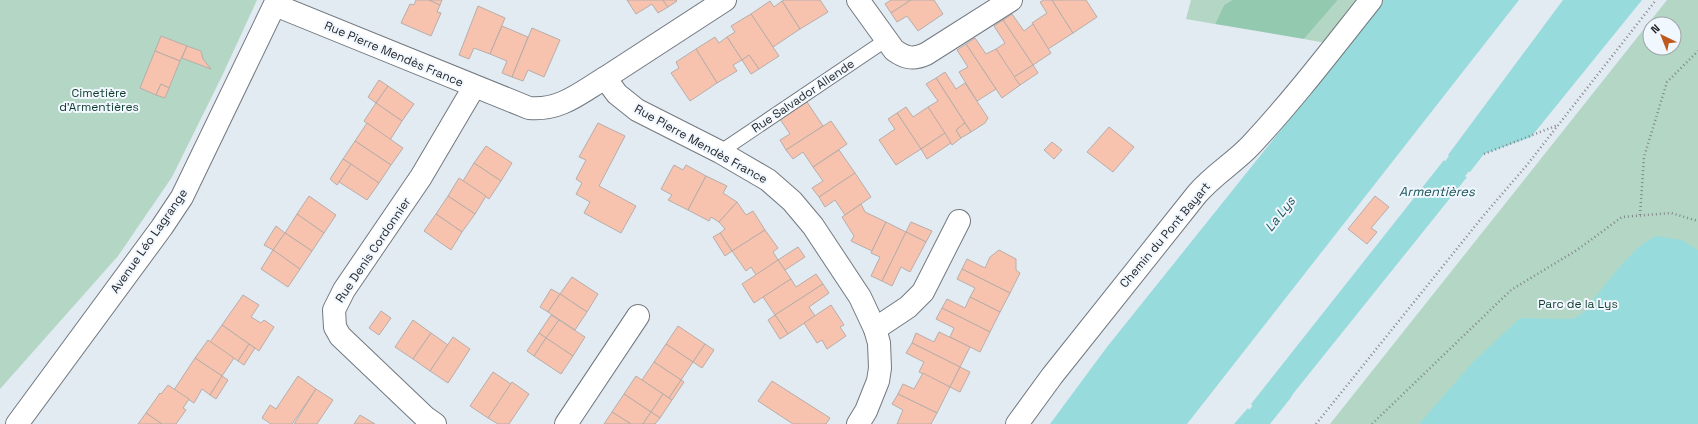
<svg xmlns="http://www.w3.org/2000/svg" width="1698" height="424" font-family="'Space Grotesk',sans-serif">
<style>
.green{fill:#b3d7c4;fill-rule:evenodd}
.forest{fill:#93c9af}
.water{fill:#98dbdc}
.lines{fill:none;stroke-linecap:round;stroke-linejoin:round}
.canal{stroke:#98dbdc;stroke-width:25}
.building{fill:#f8c3ae;stroke:#b8ada9}
.service-casing{stroke:#727980;stroke-width:15}
.minor-casing{stroke:#727980;stroke-width:24}
.path{stroke:#81868b;stroke-width:2.5;stroke-dasharray:1 3;stroke-linecap:butt}
.service{stroke:#fff;stroke-width:13}
.minor{stroke:#fff;stroke-width:22}
.labels{text-anchor:middle;dominant-baseline:central;stroke-width:4;stroke-linejoin:round;paint-order:stroke}
.street-label{font-size:12px;fill:#25282a;stroke:#f1f7fe}
.park-label{font-size:12px;fill:#113d2c;stroke:#f1f7fe}
.water-label{font-size:13px;font-style:italic;fill:#1c5557;stroke:#f1f7fe}
</style>
<rect width="100%" height="100%" fill="#e2eaf2"/>
<g class="green">
<polygon points="0,0 257,0 222,76 172,177 118,256 0,389"/>
<polygon points="1191,0 1232,0 1224,5 1215,24 1186,19"/>
<polygon points="1338,0 1385,0 1347,47 1304,39"/>
<path d="M1667,0H1698V424H1330ZM1650,24H1674V48H1650Z"/>
</g>
<polygon class="forest" points="1232,0 1338,0 1304,39 1215,24 1224,5"/>
<g class="water">
<polygon points="1385,0 1519,0 1187,424 1050,424 1107,347"/>
<polygon points="1563,0 1642,0 1531,137 1484,154 1470,172 1457,168 1448,155"/>
<polygon points="1444,160 1452,173 1467,177 1272,420 1260,417 1251,404"/>
<path d="M1656,236L1682,240L1698,250V424H1419L1473,362L1520,318L1566,319L1575,318L1584,312C1601,290 1632,246 1656,236Z"/>
<polygon points="1248,408 1257,420 1268,424 1234,424"/>
</g>
<g class="lines">
<g class="canal">
<polyline points="1432,199 1477,140"/>
<polyline points="1254,424 1281,390"/>
</g>
</g>
<g class="building">
<polygon points="416,0 429,0 440,5 437,12 441,13 431,36 401,23 410,4 414,5"/>
<polygon points="429,0 442,0 440,5"/>
<polygon points="627,0 663,0 668,7 658,13 652,4 636,14"/>
<polygon points="663,0 676,0 677,1 668,7"/>
<polygon points="784,0 820,0 828,12 800,29 782,1"/>
<polygon points="891,0 911,0 891,13 885,4"/>
<polygon points="911,0 934,0 943,14 918,31 907,16 897,22 891,13"/>
<polygon points="1044,0 1052,0 1073,33 1048,49 1032,23 1047,13 1040,2"/>
<polygon points="1052,0 1086,0 1097,17 1073,33"/>
<polygon points="770,1 774,7 782,1 800,29 773,47 751,14"/>
<polygon points="478,6 505,18 490,54 474,48 469,59 459,55"/>
<polygon points="751,14 779,56 759,69 749,55 742,60 727,37 735,32 731,26"/>
<polygon points="1012,14 1024,31 1033,24 1051,53 1033,65 1003,20"/>
<polygon points="1003,20 1033,65 1014,77 996,49 1005,43 994,26"/>
<polygon points="502,26 528,37 512,77 502,73 507,61 490,54"/>
<polygon points="532,28 560,40 544,77 528,70 523,81 512,77"/>
<polygon points="161,36 187,46 180,61 155,51"/>
<polygon points="715,37 719,43 727,37 742,60 733,65 737,71 717,83 696,49"/>
<polygon points="975,38 986,54 996,49 1020,85 1002,98 966,44"/>
<polygon points="966,44 996,89 977,101 959,72 968,67 957,50"/>
<polygon points="187,46 201,51 203,59 211,69 182,58"/>
<polygon points="696,49 717,83 690,101 671,73 679,68 676,62"/>
<polygon points="155,51 180,61 169,88 161,84 156,95 140,88"/>
<polygon points="749,55 759,69 751,74 742,60"/>
<polygon points="1033,65 1038,73 1020,85 1014,77"/>
<polygon points="945,72 956,89 965,83 988,118 985,123 971,132 936,78"/>
<polygon points="936,78 965,123 956,130 961,138 952,145 928,107 938,101 926,84"/>
<polygon points="379,80 388,86 376,103 368,97"/>
<polygon points="161,84 169,88 165,98 156,95"/>
<polygon points="388,86 414,104 402,121 376,103"/>
<polygon points="807,102 823,126 786,150 780,140 790,134 780,119"/>
<polygon points="376,103 402,121 390,140 364,121"/>
<polygon points="906,107 913,117 928,107 945,133 921,149 897,113"/>
<polygon points="897,113 921,149 896,165 879,140 895,129 888,119"/>
<polygon points="831,121 847,144 813,167 803,152 793,159 786,150"/>
<polygon points="367,123 403,148 391,165 355,141"/>
<polygon points="598,123 625,136 599,186 636,206 621,233 584,213 590,202 576,194 582,183 576,179 586,160 579,157"/>
<polygon points="965,123 971,132 961,138 956,130"/>
<polygon points="1109,127 1134,147 1113,172 1087,152"/>
<polygon points="945,133 951,143 927,159 921,149"/>
<polygon points="355,141 391,165 379,183 343,159"/>
<polygon points="1052,142 1062,150 1054,159 1044,150"/>
<polygon points="486,146 512,163 501,181 474,163"/>
<polygon points="839,150 855,173 819,197 812,188 823,181 813,167"/>
<polygon points="343,159 351,164 337,185 330,179"/>
<polygon points="474,163 501,181 489,199 463,181"/>
<polygon points="351,164 379,183 367,200 339,182"/>
<polygon points="674,165 683,170 686,165 706,176 688,210 668,200 672,195 661,189"/>
<polygon points="855,173 871,197 845,215 835,200 825,207 819,197"/>
<polygon points="706,176 727,186 723,193 737,202 719,222 711,217 709,221 688,210"/>
<polygon points="459,178 486,196 475,214 448,196"/>
<polygon points="309,196 336,215 324,233 297,214"/>
<polygon points="448,196 475,214 462,232 436,214"/>
<polygon points="1375,196 1389,207 1371,228 1377,232 1367,244 1348,229"/>
<polygon points="737,202 746,215 753,211 765,230 732,251 720,233 725,229 719,222"/>
<polygon points="861,204 865,212 886,222 872,251 851,241 854,236 842,217"/>
<polygon points="297,214 324,233 312,251 285,233"/>
<polygon points="436,214 462,232 451,250 424,231"/>
<polygon points="886,222 906,232 882,281 871,276 880,257 871,253"/>
<polygon points="911,222 932,231 926,242 906,232"/>
<polygon points="276,226 285,233 273,250 264,245"/>
<polygon points="765,230 778,248 773,252 778,260 756,275 751,267 746,271 732,251"/>
<polygon points="906,232 926,242 910,272 901,267 892,286 882,281"/>
<polygon points="285,233 312,251 300,269 273,250"/>
<polygon points="720,233 732,251 725,256 713,237"/>
<polygon points="798,247 805,257 785,270 778,260"/>
<polygon points="273,250 300,269 288,287 261,269"/>
<polygon points="999,250 1016,259 1016,270 1020,273 1010,293 962,269 967,259 985,268 990,257"/>
<polygon points="778,260 791,279 754,303 742,284"/>
<polygon points="962,269 1010,293 1000,312 970,297 975,288 957,279"/>
<polygon points="816,274 823,284 775,315 763,297 791,279 796,287"/>
<polygon points="572,277 598,294 587,312 560,294"/>
<polygon points="823,284 829,293 809,307 815,316 788,334 775,315"/>
<polygon points="551,289 560,294 548,312 540,307"/>
<polygon points="560,294 587,312 575,330 548,312"/>
<polygon points="243,295 259,305 251,317 261,323 264,320 274,327 259,351 222,325"/>
<polygon points="970,297 1000,312 990,332 942,308 947,299 965,308"/>
<polygon points="831,305 844,325 840,327 846,336 827,349 822,340 817,343 804,323"/>
<polygon points="942,308 990,332 980,352 950,337 954,328 936,319"/>
<polygon points="381,311 391,318 379,335 369,328"/>
<polygon points="551,315 559,320 546,338 539,333"/>
<polygon points="775,315 788,334 780,339 768,320"/>
<polygon points="413,320 431,333 413,359 395,347"/>
<polygon points="559,320 585,337 573,356 546,338"/>
<polygon points="222,325 249,344 238,361 210,342"/>
<polygon points="678,326 705,344 693,362 666,344"/>
<polygon points="939,332 970,347 960,367 912,343 916,333 934,342"/>
<polygon points="431,333 448,345 430,371 413,359"/>
<polygon points="539,333 546,338 534,356 527,351"/>
<polygon points="453,337 470,349 448,383 430,371"/>
<polygon points="546,338 573,356 561,374 534,356"/>
<polygon points="208,340 234,358 222,376 195,358"/>
<polygon points="912,343 960,367 950,387 919,372 924,362 906,353"/>
<polygon points="249,344 255,348 244,365 238,361"/>
<polygon points="666,344 693,362 681,380 654,362"/>
<polygon points="705,344 714,350 702,368 693,362"/>
<polygon points="195,358 222,376 210,395 202,389 194,403 174,390"/>
<polygon points="654,362 681,380 669,398 642,380"/>
<polygon points="960,367 970,372 960,392 950,387"/>
<polygon points="493,372 511,384 488,418 470,406"/>
<polygon points="923,373 950,387 937,413 898,394 903,384 914,389"/>
<polygon points="222,376 228,380 216,399 210,395"/>
<polygon points="298,376 316,389 292,424 271,424 262,418 270,405 276,409"/>
<polygon points="636,376 663,394 651,412 624,394"/>
<polygon points="681,380 684,382 672,400 669,398"/>
<polygon points="772,381 830,418 826,424 793,424 758,401"/>
<polygon points="512,382 529,394 509,424 498,424 488,418"/>
<polygon points="168,385 189,399 183,408 186,410 176,424 162,424 146,413 160,393 161,394"/>
<polygon points="316,389 333,400 317,424 294,424"/>
<polygon points="624,394 651,412 643,424 631,424 612,412"/>
<polygon points="663,394 672,400 660,418 651,412"/>
<polygon points="898,394 937,413 931,424 897,424 903,410 892,404"/>
<polygon points="612,412 631,424 604,424"/>
<polygon points="651,412 660,418 655,424 643,424"/>
<polygon points="146,413 162,424 138,424"/>
<polygon points="360,415 375,424 354,424"/>
</g>
<g class="lines">
<defs>
<polyline id="service" points="720,152 886,40"/>
<g id="minor">
<path d="M858,0L894,50C905,58 913,60 926,54L1011,0"/>
<path d="M275,5L529,108C560,111 580,93 605,78L617,94L637,110L720,152L768,180L792,201L813,226L860,297L875,329L879,343L880,368L878,381L866,411L858,424"/>
<polyline points="605,78 725,0"/>
<polyline points="875,329 908,307 923,292 959,221"/>
<polyline points="17,424 162,227 182,197 277,0"/>
<polyline points="435,424 425,417 340,336 335,327 334,310 344,290 421,177 474,87"/>
<polyline points="566,424 638,316"/>
<path d="M1017,424L1052,376L1197,194C1213,175 1234,163 1251,145C1294,99 1332,49 1371,0"/>
</g>
</defs>
<use href="#service" class="service-casing"/>
<use href="#minor" class="minor-casing"/>
<g class="path">
<polyline points="1484,154 1558,125"/>
<polyline points="1640,215 1644,157 1667,82 1698,51"/>
<polyline points="1316,424 1484,215 1527,165 1656,0"/>
<polyline points="1372,424 1511,290 1577,250 1622,217 1671,213 1698,221"/>
</g>
<use href="#service" class="service"/>
<use href="#minor" class="minor"/>
</g>
<g class="labels">
<g class="street-label">
<text transform="translate(394 54) rotate(23)">Rue Pierre Mendès France</text>
<text transform="translate(803 96) rotate(-34)">Rue Salvador Allende</text>
<text transform="translate(701 144) rotate(29)">Rue Pierre Mendès France</text>
<text transform="translate(1165 235) rotate(-50)">Chemin du Pont Bayart</text>
<text transform="translate(149 241) rotate(-55)">Avenue Léo Lagrange</text>
<text transform="translate(373 250) rotate(-56)">Rue Denis Cordonnier</text>
</g>
<g class="park-label">
<text x="99" y="93">Cimetière<tspan x="99" dy="14">d'Armentières</tspan></text>
<text x="1578" y="304">Parc de la Lys</text>
</g>
<g class="water-label">
<text x="1437" y="191">Armentières</text>
<text transform="translate(1280 214) rotate(-52)">La Lys</text>
</g>
</g>
<g transform="translate(1662 36) rotate(317)"><circle r="19" fill="#f1f7fe" stroke="#9fa4a9"/>
<path d="M0-3L7 15L0 10L-7 15Z" fill="#bd5b1f"/>
<text y="-6" font-size="11" font-weight="bold" text-anchor="middle" fill="#25282a">N</text>
</g>
</svg>
